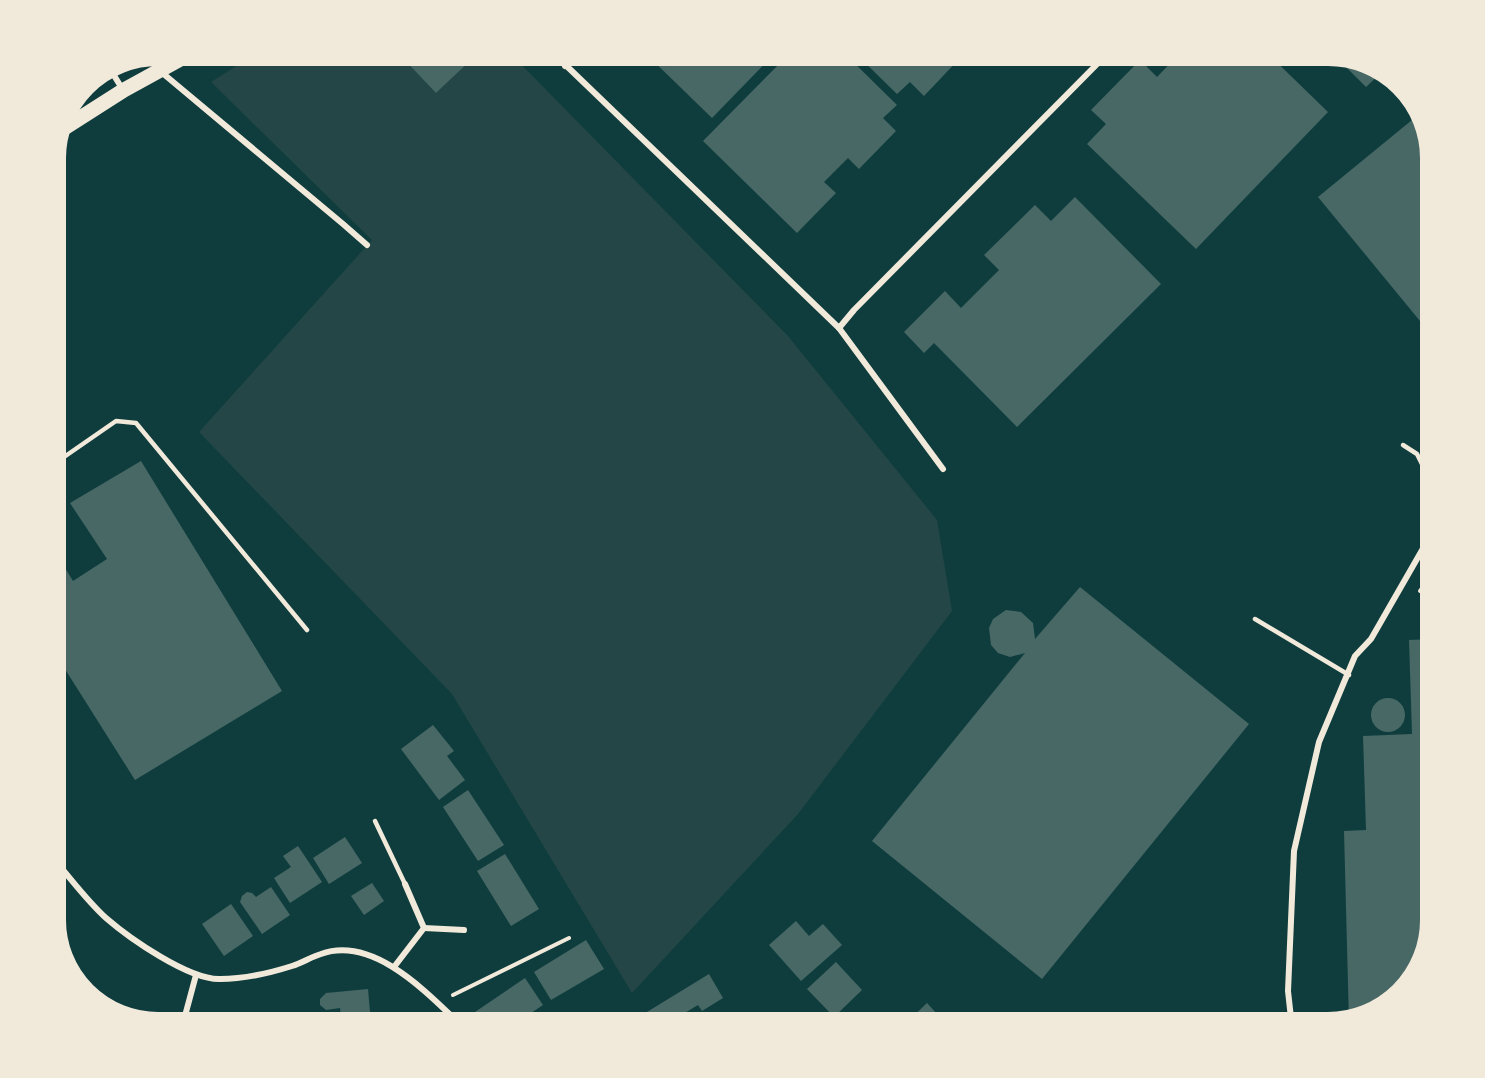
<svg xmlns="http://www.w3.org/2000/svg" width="1485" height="1078" font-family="'IBM Plex Serif',serif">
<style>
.green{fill:#244646}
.building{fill:#486865}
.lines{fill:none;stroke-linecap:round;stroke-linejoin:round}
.path{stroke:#f1e9da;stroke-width:4}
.service{stroke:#f1e9da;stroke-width:4.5}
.minor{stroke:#f1e9da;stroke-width:6}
.primary{stroke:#f1e9da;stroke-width:15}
.rim{fill:none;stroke:#f1e9da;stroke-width:8}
</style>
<rect width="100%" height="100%" fill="#0f3d3e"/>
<polygon class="green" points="260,51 396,51 436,93 480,51 508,51 788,336 937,520 952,611 798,814 632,993 452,694 199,432 372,240 211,82"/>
<g class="building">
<polygon points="396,51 464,51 472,59 436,93"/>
<polygon points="643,51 777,51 712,118"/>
<polygon points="792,51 842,51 897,105 883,118 896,131 859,169 848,158 824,182 836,193 797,233 703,141"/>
<polygon points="853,51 955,51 961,57 924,96 910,82 897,94"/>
<polygon points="1182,51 1265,51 1328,112 1196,249 1087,144 1106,124 1091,110 1140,60 1157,77"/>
<polygon points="1331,52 1384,70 1366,87"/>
<polygon points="1423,111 1434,157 1434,309 1420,321 1318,197"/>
<polygon points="1075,197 1161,284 1017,427 934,343 924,353 904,332 945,291 961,308 999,270 984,255 1035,205 1051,221"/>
<polygon points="141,461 282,691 135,780 51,647 51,545 73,581 107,559 70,503"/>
<polygon points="1080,587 1249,724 1042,979 872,841 1025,653 1010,657 998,653 991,645 989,628 993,619 1006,610 1021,612 1033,623 1035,639"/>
<polygon points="1434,639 1434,921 1412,985 1375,1016 1349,1022 1344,831 1366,830 1363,736 1412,734 1409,640"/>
<circle cx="1388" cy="715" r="17"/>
<polygon points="433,725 454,751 447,756 465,780 439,800 401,749"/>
<polygon points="468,790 504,845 478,861 443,807"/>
<polygon points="345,837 362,863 329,884 313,858"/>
<polygon points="298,846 322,882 290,903 274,878 291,867 283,856"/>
<polygon points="505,854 539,909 511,926 477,871"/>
<polygon points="372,883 384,901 364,915 351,896"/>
<polygon points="271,887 290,915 262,934 240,902 242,896 247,892 252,893 256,897"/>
<polygon points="231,904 253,936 224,956 202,924"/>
<polygon points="796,921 809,936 823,924 842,945 801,981 769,945"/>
<polygon points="586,940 604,969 551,1000 534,972"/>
<polygon points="836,962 862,990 834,1017 807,989"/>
<polygon points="70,966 92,984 83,995 65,974"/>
<polygon points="709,974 723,998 702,1011 698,1005 683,1014 691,1027 649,1027 642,1015"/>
<polygon points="525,978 543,1005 510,1027 485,1027 475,1012"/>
<polygon points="368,989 371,1023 342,1026 340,1008 326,1010 320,1005 320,999 326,993"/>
<polygon points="99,991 122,1011 119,1014 93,1005 90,1002"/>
<polygon points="927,1003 948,1026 902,1027"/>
<polygon points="132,1012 145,1023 127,1017"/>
<polygon points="263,1016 268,1022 268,1027 216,1027 216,1020"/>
</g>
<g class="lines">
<g class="path">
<polyline points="1420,591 1434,573"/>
<polyline points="453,995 569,938"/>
</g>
<g class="service">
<polyline points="1403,445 1417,454 1434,488"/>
<polyline points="51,466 116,421 136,423 307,630"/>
<polyline points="1425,545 1434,515"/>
<polyline points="1255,619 1349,675"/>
<polyline points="375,821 405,884"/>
</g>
<g class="minor">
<polyline points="551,51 839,328 854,310 1110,51"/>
<polyline points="565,66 579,51"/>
<polyline points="110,69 123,90"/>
<polyline points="160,71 343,224 367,245"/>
<polyline points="839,328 943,469"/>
<path d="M51,856C69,876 86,900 106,918C129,938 189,980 220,979C243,979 270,973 292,966C302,963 311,957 321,954C374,935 428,994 463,1027"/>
<polyline points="424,928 464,930"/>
<polyline points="394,967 424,928 405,884"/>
<polyline points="182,1027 196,975"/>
<polyline points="1292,1027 1288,991 1294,851 1319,742 1355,656 1371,639 1425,545"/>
</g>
<polyline class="primary" points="55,134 124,90 195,51"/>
</g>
<path d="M0 0H1485V1078H0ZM158 62H1328A96 96 0 0 1 1424 158V920A96 96 0 0 1 1328 1016H158A96 96 0 0 1 62 920V158A96 96 0 0 1 158 62Z" fill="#f1e9da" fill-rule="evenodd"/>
<path class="rim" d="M158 62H1328A96 96 0 0 1 1424 158V920A96 96 0 0 1 1328 1016H158A96 96 0 0 1 62 920V158A96 96 0 0 1 158 62Z"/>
</svg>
